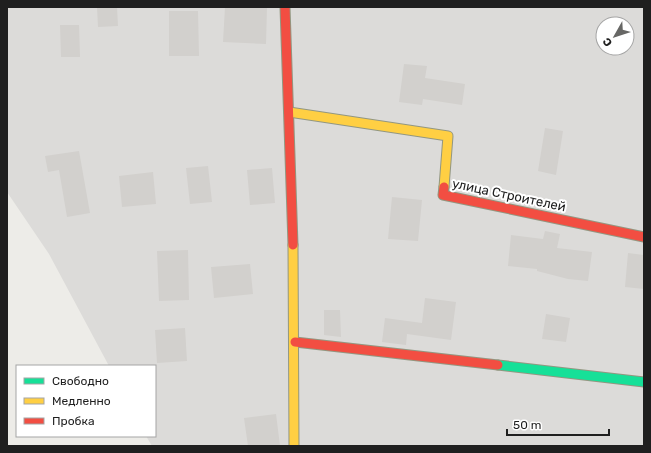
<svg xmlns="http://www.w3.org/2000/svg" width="651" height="453" font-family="Rubik,sans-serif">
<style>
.residential{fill:#dcdbd9;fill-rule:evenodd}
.building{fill:#d2d0cd}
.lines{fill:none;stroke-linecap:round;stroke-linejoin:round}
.fast-casing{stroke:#939781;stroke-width:11}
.slow-casing{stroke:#939781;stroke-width:11}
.jam-casing{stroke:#939781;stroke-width:11}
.fast{stroke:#16e098;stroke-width:9}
.slow{stroke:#ffcf43;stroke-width:9}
.jam{stroke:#f24e42;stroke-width:9}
.labels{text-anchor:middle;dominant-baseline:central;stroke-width:4;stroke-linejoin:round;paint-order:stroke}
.street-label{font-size:13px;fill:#1f1f1f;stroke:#fff}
</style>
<rect width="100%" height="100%" fill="#edece8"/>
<path class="residential" d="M7,7H644V446H152L146,436H155V366H109L49,254L7,192ZM603,24H627V48H603Z"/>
<g class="building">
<polygon points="97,7 117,7 118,26 98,27"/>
<polygon points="225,7 267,7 266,44 223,42"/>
<polygon points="169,11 198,11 199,56 169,56"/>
<polygon points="60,25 79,25 80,57 61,57"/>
<polygon points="404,64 427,66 425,78 465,84 462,105 423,99 422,105 399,102"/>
<polygon points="545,128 563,131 556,175 538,171"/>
<polygon points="79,151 90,213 67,217 59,170 48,172 45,156"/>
<polygon points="208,166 212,202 190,204 186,168"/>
<polygon points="272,168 275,203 250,205 247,170"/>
<polygon points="153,172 156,204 122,207 119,176"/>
<polygon points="392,197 422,200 418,241 388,239"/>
<polygon points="545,231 560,234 557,248 592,252 588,281 568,279 537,271 537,269 508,266 511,235 543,239"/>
<polygon points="188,250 189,300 159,301 157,251"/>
<polygon points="628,253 644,255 644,289 625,287"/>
<polygon points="250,264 253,294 214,298 211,267"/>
<polygon points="425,298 456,302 451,340 407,334 406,345 382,342 385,318 422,323"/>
<polygon points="324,310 340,310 341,337 324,335"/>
<polygon points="546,314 570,318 566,342 542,339"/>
<polygon points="185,328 187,361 157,363 155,330"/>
<polygon points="276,414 280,446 248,446 244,418"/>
</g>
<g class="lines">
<defs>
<polyline id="fast" points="498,365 644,382"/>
<g id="slow">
<polyline points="289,112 448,136 444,187"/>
<polyline points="293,245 294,446"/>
</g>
<g id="jam">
<polyline points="285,7 293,245"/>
<polyline points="444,187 443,195 644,237"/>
<polyline points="295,342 498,365"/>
</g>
</defs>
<use href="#fast" class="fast-casing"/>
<use href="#slow" class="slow-casing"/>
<use href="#jam" class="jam-casing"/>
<use href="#fast" class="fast"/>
<use href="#slow" class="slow"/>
<use href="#jam" class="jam"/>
</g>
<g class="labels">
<g class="street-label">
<text transform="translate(509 195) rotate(12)">улица Строителей</text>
</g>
</g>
<rect width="651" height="453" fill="none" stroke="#1f1f1f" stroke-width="16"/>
<rect x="16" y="365" width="140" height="72" fill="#ffffff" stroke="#a5a5a5"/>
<rect x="24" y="378" width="20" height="6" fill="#16e098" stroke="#a5a5a5"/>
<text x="52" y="385" font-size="12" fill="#1f1f1f">Свободно</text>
<rect x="24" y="398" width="20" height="6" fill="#ffcf43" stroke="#a5a5a5"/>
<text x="52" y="405" font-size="12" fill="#1f1f1f">Медленно</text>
<rect x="24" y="418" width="20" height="6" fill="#f24e42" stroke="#a5a5a5"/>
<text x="52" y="425" font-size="12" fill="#1f1f1f">Пробка</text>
<g transform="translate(615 36) rotate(231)"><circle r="19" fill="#ffffff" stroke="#a5a5a5"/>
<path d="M0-3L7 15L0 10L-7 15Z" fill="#676765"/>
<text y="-6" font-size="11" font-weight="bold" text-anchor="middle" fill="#1f1f1f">С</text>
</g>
<path d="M507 429v6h102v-6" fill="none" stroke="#1f1f1f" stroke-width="2"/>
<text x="513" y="429" font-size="12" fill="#1f1f1f" stroke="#ffffff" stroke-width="3" paint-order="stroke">50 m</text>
</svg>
